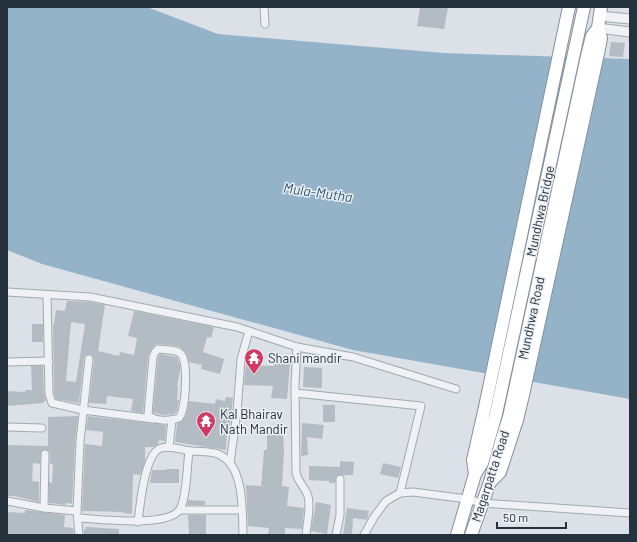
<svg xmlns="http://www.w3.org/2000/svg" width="637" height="542" font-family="Barlow,sans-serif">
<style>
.water{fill:#95b3c8}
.building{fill:#b3bbc3;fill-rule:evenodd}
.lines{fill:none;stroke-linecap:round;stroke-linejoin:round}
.minor-casing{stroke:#a1a9b1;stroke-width:9}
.tertiary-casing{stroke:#a1a9b1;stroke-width:11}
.trunk-casing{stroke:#83909d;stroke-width:14}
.minor{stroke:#eff1f5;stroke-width:7}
.tertiary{stroke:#eff1f5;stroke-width:9}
.trunk{stroke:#fff;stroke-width:12}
.labels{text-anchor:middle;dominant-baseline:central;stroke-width:3;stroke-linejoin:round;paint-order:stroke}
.street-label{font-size:13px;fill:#25313d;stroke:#ebf0f4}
.poi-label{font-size:13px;fill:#25313d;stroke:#ebf0f4;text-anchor:start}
.water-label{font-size:14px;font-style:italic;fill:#2f5472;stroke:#ebf0f4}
</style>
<rect width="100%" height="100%" fill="#dce1e7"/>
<polygon class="water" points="7,7 147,7 218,34 444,53 630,59 630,399 353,350 42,264 7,250"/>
<g class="building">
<polygon points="420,7 448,7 444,29 417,26"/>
<polygon points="611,42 625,43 623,57 609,56"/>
<path d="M67,301L90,302L105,305L98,351L119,356L120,352L134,355L137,338L128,336L134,311L214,327L211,338L207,337L203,352L224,359L220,374L201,369L202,365L189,362L187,354L180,347L170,345L156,344L151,349L148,356L143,413L131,411L133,399L107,396L106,404L89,403L94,360L92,355L89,354L85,356L84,358L79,403L56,399L54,393L53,324H54L56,310L65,311ZM71,322L85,324L76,382L66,381Z"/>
<rect x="32" y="324" width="11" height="18"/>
<polygon points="160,354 177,357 180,365 180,371 177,386 178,387 177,400 179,400 177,411 174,414 163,415 153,412 158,358"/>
<polygon points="275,362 290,363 287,399 271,398 273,386 244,385 246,365 274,366"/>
<polygon points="31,366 43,366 44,394 46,401 44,401 44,403 7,406 7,391 25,392 25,390 32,390"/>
<polygon points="304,367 322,368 322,388 303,387"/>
<polygon points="226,397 233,398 229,430 227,430 226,450 175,442 177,424 183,420 186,415 189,401 215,404 216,399 225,401"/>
<rect x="323" y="405" width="12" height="17"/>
<polygon points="78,416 75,441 72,504 66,503 66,505 49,503 49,482 52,483 53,464 50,464 50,452 45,449 41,452 40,464 33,463 32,481 39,482 39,502 14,496 7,496 7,445 48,446 48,417"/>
<polygon points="88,416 166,425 165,441 159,440 158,444 153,447 145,447 145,461 140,475 133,474 132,514 123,513 123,512 82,511 85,444 102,446 103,432 86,430"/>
<polygon points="302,423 324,425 322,439 307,437 308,455 301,456"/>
<polygon points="267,434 283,434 284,452 282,486 289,487 287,506 304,508 302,529 285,528 285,534 279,534 279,535 268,535 269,528 248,526 246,485 261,486 264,450 267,450"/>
<polygon points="340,461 354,462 353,475 338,475 336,477 335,483 329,483 329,481 309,480 309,466 340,467"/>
<polygon points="383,463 401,467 398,478 380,474"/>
<polygon points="166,469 179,469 179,483 150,483 152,470 166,470"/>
<polygon points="188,500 205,501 205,505 187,505"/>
<polygon points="316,502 331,505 327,534 311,531"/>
<polygon points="347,508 369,511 367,520 353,518 352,535 343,535"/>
<polygon points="25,510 65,515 64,527 73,528 74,535 7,535 7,512 25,513"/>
<polygon points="188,515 206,515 206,534 189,534"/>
<polygon points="86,527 119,529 119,535 84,535 84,529 86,529"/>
</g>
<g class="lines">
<defs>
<g id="minor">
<polyline points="264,7 265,24"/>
<polyline points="7,292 90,297 237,327 297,347 353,357 456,389"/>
<polyline points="47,295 49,394 52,403 83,410 153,419"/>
<path d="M297,347L295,384L296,473C299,484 305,487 308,496C311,507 307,523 306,535"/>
<path d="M158,349C164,350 174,349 180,353C189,359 186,410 179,418C171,421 153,422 148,414L153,357L155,352Z"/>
<polyline points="7,362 49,361"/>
<polyline points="295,393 421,406 400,493"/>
<polyline points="7,427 42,428"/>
<polyline points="169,447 172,420"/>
<polyline points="230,463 237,412 241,359 249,331"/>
<polyline points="7,501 44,508 77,511"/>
<polyline points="44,508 45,454"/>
<polyline points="180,510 242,510"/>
<path d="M78,518C99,519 169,528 180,509C187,497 187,465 189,451"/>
<path d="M138,522C140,507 144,453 161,448C171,445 181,450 191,451C200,452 210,451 218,454C245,465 242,511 243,535"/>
<polyline points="79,535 77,511 80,441 89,359"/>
<polyline points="336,535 340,515 340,479"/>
<polyline points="364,535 374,517 386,501 400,493 413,492 467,499 482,503 630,513"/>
</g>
<g id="tertiary">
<polyline points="600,16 630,19"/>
<polyline points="598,28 630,32"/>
</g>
<g id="trunk">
<polyline points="475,474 473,460 485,407 569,7"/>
<polyline points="491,481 500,472 517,420 523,395 599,49 601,38 598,28"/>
<polyline points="457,535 475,474 482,463 496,414 584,7"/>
<polyline points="471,535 490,482 502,439 509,417 587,56 592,36 598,28 601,7"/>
</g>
</defs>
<use href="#minor" class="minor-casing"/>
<use href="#tertiary" class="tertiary-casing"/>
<use href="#trunk" class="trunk-casing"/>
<use href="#minor" class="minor"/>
<use href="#tertiary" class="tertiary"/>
<use href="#trunk" class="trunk"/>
</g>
<defs>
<symbol id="temple-pin" viewBox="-11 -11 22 30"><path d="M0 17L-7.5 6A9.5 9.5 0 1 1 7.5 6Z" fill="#d13b62" stroke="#ebf0f4"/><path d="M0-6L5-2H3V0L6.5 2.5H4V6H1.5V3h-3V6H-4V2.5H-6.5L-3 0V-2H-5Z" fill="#fff"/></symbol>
</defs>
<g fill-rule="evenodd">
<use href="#temple-pin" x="243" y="347" width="22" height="30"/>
<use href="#temple-pin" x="195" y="410" width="22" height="30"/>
</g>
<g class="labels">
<g class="street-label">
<text transform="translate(540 211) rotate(-78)">Mundhwa Bridge</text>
<text transform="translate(531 318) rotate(-78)">Mundhwa Road</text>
<text transform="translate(490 476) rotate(-72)">Magarpatta Road</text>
</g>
<g class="poi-label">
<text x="268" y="358">Shani mandir</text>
<text x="220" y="414">Kal Bhairav<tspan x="220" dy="15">Nath Mandir</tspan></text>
</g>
<g class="water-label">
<text transform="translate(318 192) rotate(8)">Mula-Mutha</text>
</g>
</g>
<rect width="637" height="542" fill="none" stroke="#25313d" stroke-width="16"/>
<path d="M497 522v6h69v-6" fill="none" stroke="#25313d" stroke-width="2"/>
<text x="503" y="522" font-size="12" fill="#25313d" stroke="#ebf0f4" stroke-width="3" paint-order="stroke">50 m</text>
</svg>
